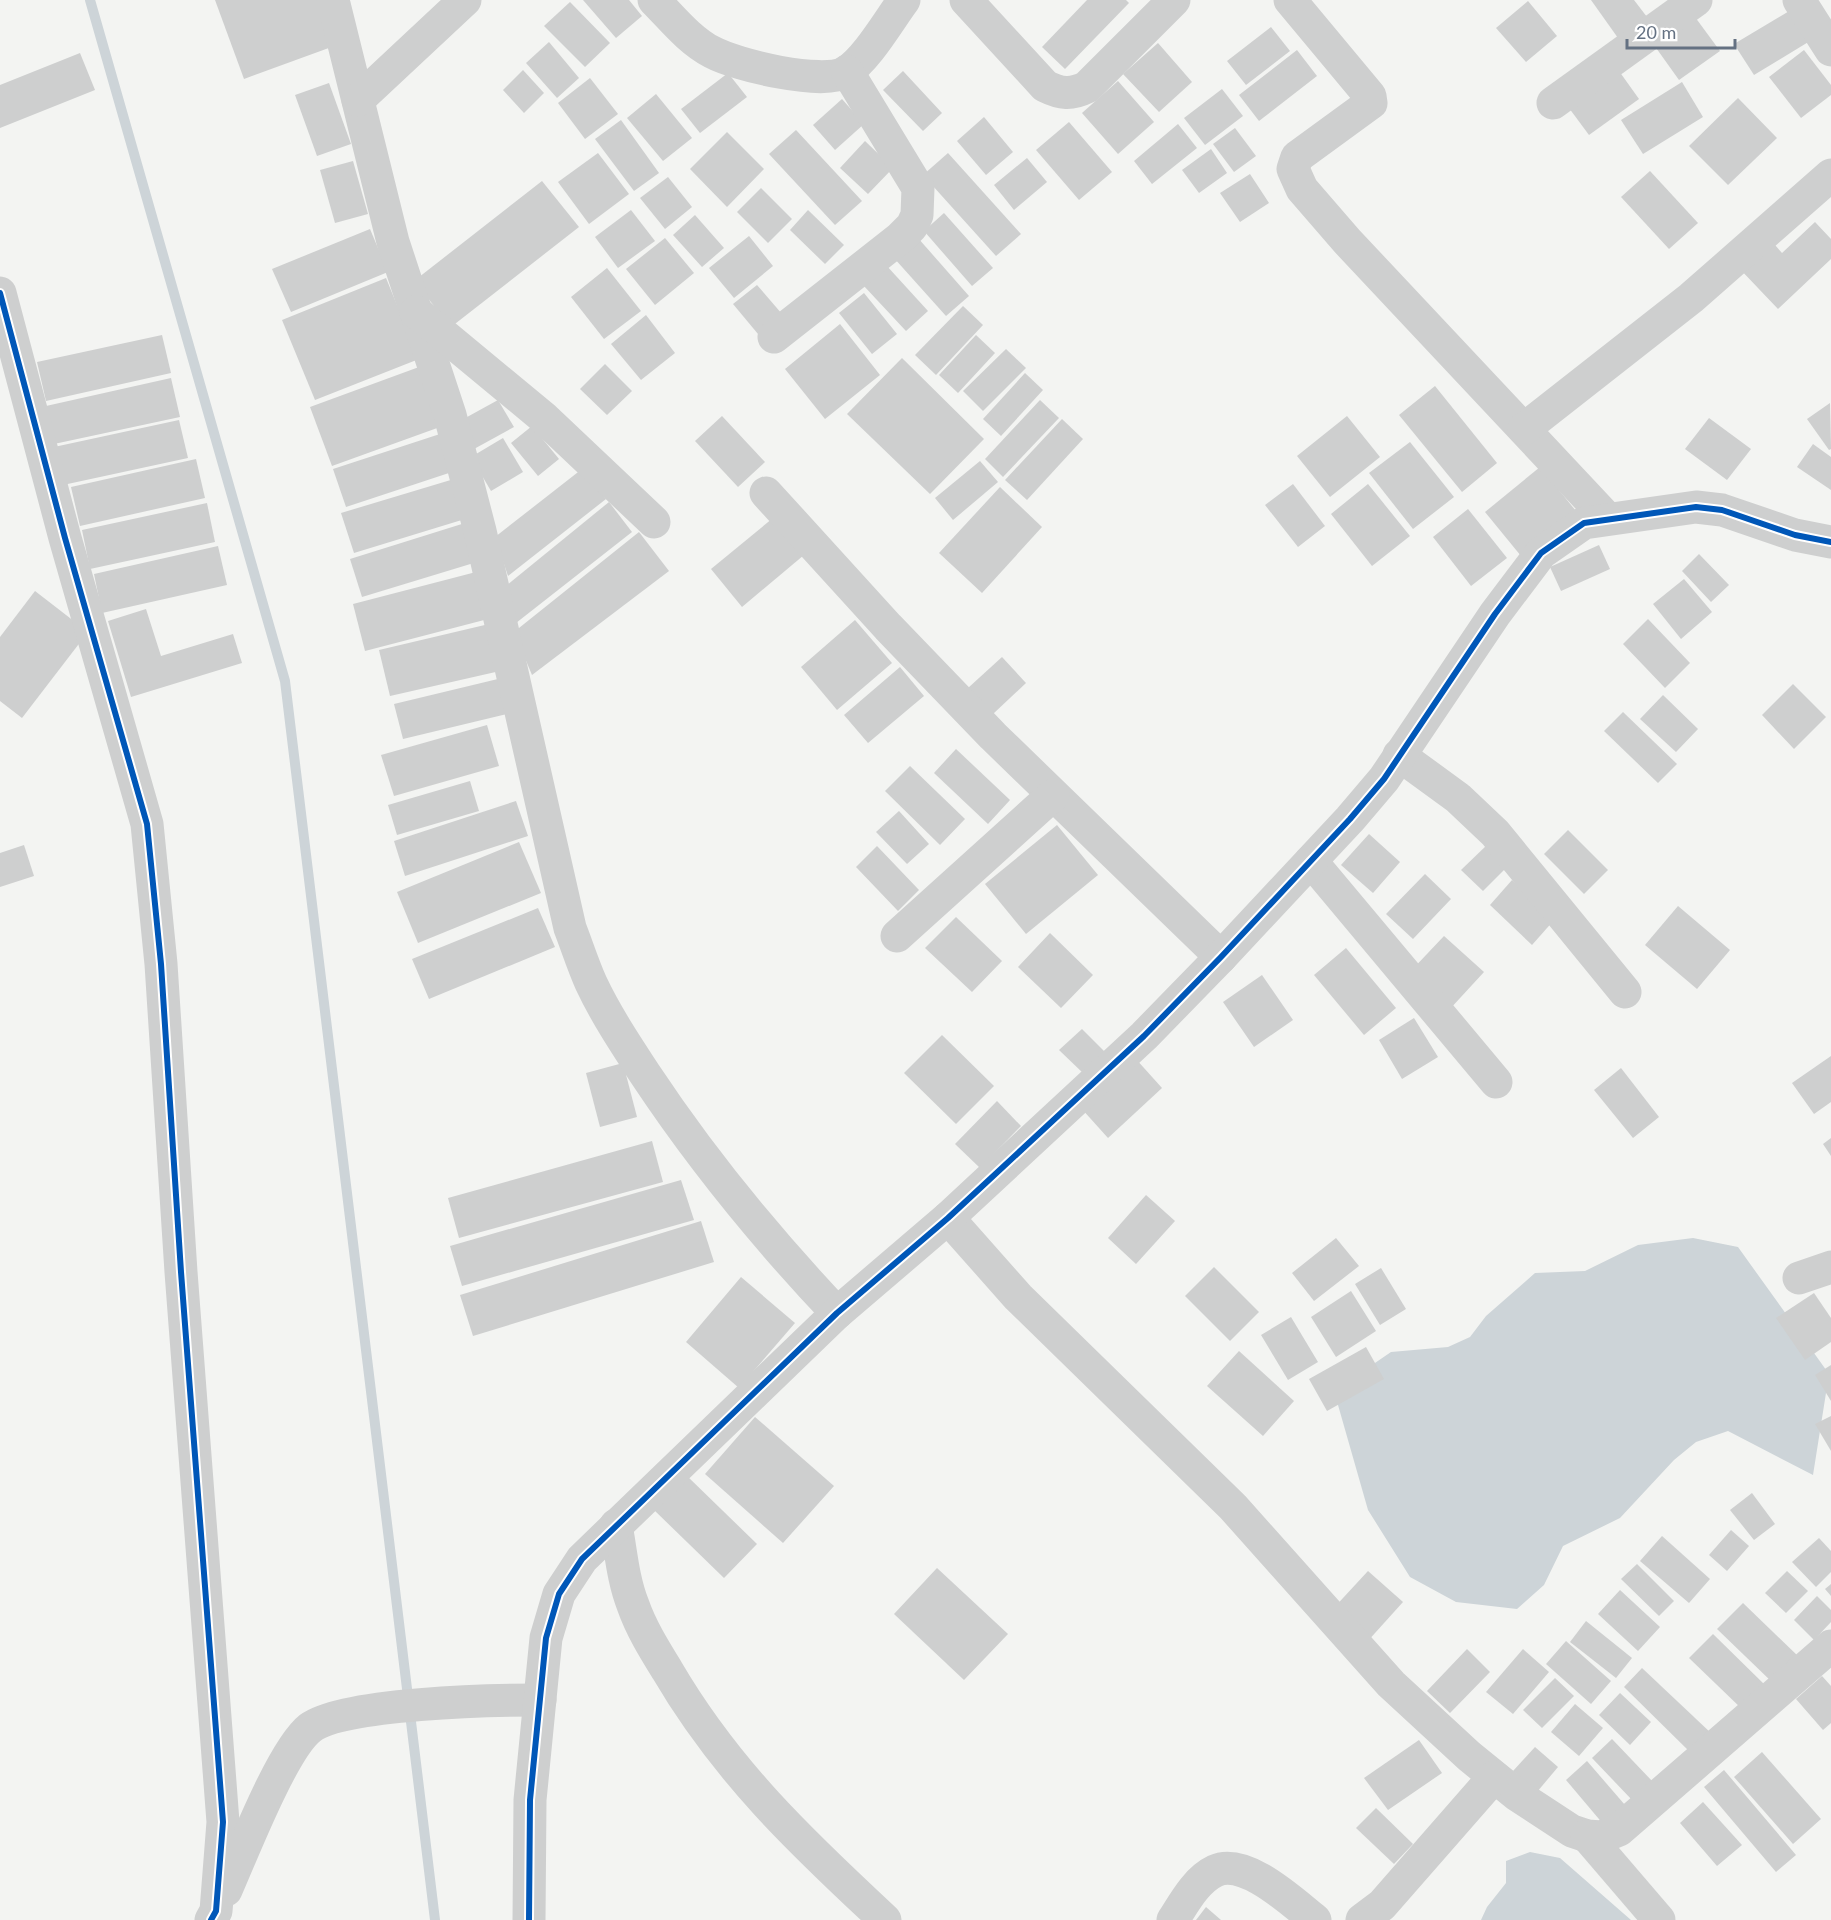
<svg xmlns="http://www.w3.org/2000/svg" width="1831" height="1920" font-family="Lato,sans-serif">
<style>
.water{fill:#cdd4d8}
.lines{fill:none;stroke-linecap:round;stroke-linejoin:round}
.stream{stroke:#cdd4d8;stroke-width:10}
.building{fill:#cecfcf}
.minor{stroke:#cecfcf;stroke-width:33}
.cycleway-casing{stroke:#fff;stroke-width:10}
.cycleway{stroke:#0057b8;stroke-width:6}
</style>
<rect width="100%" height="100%" fill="#f3f4f2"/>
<g class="water">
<polygon points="1693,1238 1738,1247 1829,1374 1813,1475 1728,1431 1696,1442 1674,1460 1620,1518 1563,1546 1544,1585 1517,1609 1456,1602 1410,1577 1368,1510 1334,1391 1391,1352 1448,1347 1470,1337 1486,1316 1535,1273 1585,1271 1638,1245"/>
<polygon points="1530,1852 1560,1858 1631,1920 1481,1920 1487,1907 1506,1883 1506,1861"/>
</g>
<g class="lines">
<polyline class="stream" points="90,0 285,681 435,1920"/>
</g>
<g class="building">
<polygon points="215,0 321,0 337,45 244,79"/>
<polygon points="583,0 629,0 642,16 616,38"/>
<polygon points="1087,0 1126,0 1129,3 1065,69 1042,47"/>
<polygon points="1591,0 1634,0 1647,17 1618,38"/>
<polygon points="1528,1 1557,36 1526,62 1496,28"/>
<polygon points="570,2 610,43 585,67 544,26"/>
<polygon points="1791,10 1810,41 1754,75 1734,44"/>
<polygon points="1695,17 1720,51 1679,80 1654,45"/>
<polygon points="1271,27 1290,51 1246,85 1227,61"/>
<polygon points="549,42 579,78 557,98 526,63"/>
<polygon points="1158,43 1192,82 1159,112 1123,74"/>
<polygon points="1297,50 1317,76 1259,121 1239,95"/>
<polygon points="1804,50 1831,85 1831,95 1801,118 1769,77"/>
<polygon points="80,53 95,90 0,128 0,85"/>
<polygon points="523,70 544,93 524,113 503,90"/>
<polygon points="903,71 942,113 923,131 883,90"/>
<polygon points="1619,71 1639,99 1589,135 1569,108"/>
<polygon points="728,73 747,97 700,133 681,109"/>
<polygon points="590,78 618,114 585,139 558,103"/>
<polygon points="1118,81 1154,122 1118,154 1082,113"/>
<polygon points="1682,82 1703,117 1643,154 1621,120"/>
<polygon points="329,83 351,144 317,156 295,95"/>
<polygon points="1222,89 1243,116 1205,145 1184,118"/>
<polygon points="656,94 692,138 663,161 627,118"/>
<polygon points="1738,98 1777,138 1728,185 1689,146"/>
<polygon points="842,99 864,124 835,150 813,125"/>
<polygon points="984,117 1013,152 986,175 957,141"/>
<polygon points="621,120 659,173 634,191 595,139"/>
<polygon points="1069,122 1112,172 1079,200 1036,150"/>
<polygon points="1178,124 1197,148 1152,184 1134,161"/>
<polygon points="1235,128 1256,156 1234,172 1213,144"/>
<polygon points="796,130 862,201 835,225 769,154"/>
<polygon points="727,132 764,169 727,207 690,169"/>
<polygon points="865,141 893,168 868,194 840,168"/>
<polygon points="1211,149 1227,173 1199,193 1182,170"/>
<polygon points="598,153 629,194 589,224 558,182"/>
<polygon points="948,153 1021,234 996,256 923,175"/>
<polygon points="1027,158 1047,182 1014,210 994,185"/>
<polygon points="353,161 368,214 335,223 320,170"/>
<polygon points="1650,171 1698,223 1669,249 1621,197"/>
<polygon points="1250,174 1269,203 1240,222 1220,193"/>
<polygon points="668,177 692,207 665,229 640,198"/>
<polygon points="542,181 579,227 451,327 414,281"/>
<polygon points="761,188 792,219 768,243 737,212"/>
<polygon points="631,210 655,241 618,268 595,237"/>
<polygon points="808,210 844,245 825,264 790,230"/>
<polygon points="944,213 993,268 972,286 924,231"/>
<polygon points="695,215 724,248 702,267 673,235"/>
<polygon points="1815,222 1831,239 1831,259 1778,309 1738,267 1769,238 1782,253"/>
<polygon points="370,229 388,272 291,312 272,269"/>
<polygon points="749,236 773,266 734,298 709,268"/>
<polygon points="665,238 694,273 655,305 626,269"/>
<polygon points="918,238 969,296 946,316 894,258"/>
<polygon points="886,265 928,311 906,331 863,285"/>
<polygon points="607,268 641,311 604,339 571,297"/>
<polygon points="386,278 419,359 315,400 282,320"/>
<polygon points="757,285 782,314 758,334 733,304"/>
<polygon points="864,293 897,334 872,354 839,313"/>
<polygon points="963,306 983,325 936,375 915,355"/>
<polygon points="646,315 675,353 641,380 611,344"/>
<polygon points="840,324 880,375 825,419 785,369"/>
<polygon points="162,335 171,373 46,401 37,362"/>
<polygon points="976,335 995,353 958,393 939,375"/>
<polygon points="1006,349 1026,368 983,411 963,391"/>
<polygon points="902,358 984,439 930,494 847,414"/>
<polygon points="605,364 632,391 607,415 580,389"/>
<polygon points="419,367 440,427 332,466 310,407"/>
<polygon points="1025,373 1043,390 1001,436 983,419"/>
<polygon points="171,378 180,417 54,444 46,406"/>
<polygon points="1435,386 1497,463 1462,492 1399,415"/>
<polygon points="498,400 514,427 474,449 458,422"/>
<polygon points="1040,400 1059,418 1003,477 985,459"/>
<polygon points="1830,403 1831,449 1829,450 1807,419"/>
<polygon points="722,416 765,462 738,487 695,441"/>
<polygon points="1347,416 1380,457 1330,497 1297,456"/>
<polygon points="1709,418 1751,449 1727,480 1685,449"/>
<polygon points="1062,419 1083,439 1027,500 1005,480"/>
<polygon points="179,420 188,458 63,485 54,447"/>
<polygon points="532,426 559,459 538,476 511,443"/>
<polygon points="443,433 455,471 346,507 333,469"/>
<polygon points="503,438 523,472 491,491 471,457"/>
<polygon points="1410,442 1454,497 1413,529 1369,473"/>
<polygon points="1813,444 1831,457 1831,490 1797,467"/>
<polygon points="196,459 205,498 80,526 71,487"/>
<polygon points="980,461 998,482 953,520 935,498"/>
<polygon points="1540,467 1576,511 1521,556 1485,512"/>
<polygon points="582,469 606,499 508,576 495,537"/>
<polygon points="454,479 465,519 354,553 341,513"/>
<polygon points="1293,484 1325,526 1298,547 1265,505"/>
<polygon points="1368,484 1410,536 1372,566 1331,514"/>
<polygon points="1000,487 1042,527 982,593 939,553"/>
<polygon points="609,502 632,532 516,623 507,585"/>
<polygon points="207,503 215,542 90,569 82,530"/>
<polygon points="1468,509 1507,558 1471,586 1433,537"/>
<polygon points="773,518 804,555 742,607 711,569"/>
<polygon points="465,523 477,562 362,597 350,559"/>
<polygon points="639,532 669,571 532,675 514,632"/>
<polygon points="1599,545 1610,569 1561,591 1550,567"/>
<polygon points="218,546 227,585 102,613 94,574"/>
<polygon points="1699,554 1729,585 1711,602 1682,571"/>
<polygon points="476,572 488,619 365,651 353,604"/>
<polygon points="1684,579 1712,612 1681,639 1653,604"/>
<polygon points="35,591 88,632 22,718 0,701 0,637"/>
<polygon points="146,609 161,656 233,634 242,663 131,697 108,621"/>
<polygon points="1648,619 1690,663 1665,688 1623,644"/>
<polygon points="855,620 892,663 837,710 801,667"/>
<polygon points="489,624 500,671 390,696 379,650"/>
<polygon points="1002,657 1026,683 993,714 968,688"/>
<polygon points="900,667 924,696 868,743 844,715"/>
<polygon points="502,678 511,713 403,739 394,704"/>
<polygon points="1793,684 1826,717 1794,749 1762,715"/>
<polygon points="1663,695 1698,729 1676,752 1640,719"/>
<polygon points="1623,712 1677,764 1658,783 1604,731"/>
<polygon points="487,725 499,766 394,796 381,755"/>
<polygon points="956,749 1010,800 988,824 934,773"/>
<polygon points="910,766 965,819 940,845 885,791"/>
<polygon points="470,781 479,811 397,835 388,805"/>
<polygon points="516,801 528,836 405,876 394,841"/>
<polygon points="899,811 929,844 907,864 876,832"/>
<polygon points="1057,825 1098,875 1026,934 985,884"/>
<polygon points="1568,830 1608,870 1584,894 1544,854"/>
<polygon points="1369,834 1400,862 1373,893 1341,865"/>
<polygon points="519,842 541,893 418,943 397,892"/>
<polygon points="1488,844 1509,865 1483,891 1461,870"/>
<polygon points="24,845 34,876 0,887 0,853"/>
<polygon points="877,846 919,890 898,911 856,867"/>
<polygon points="1425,874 1451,899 1413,939 1386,914"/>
<polygon points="1512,880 1555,919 1532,945 1490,905"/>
<polygon points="1678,906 1730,950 1697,989 1645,945"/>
<polygon points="538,908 555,947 429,999 412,959"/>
<polygon points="956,917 1002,961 972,992 925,948"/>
<polygon points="1050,933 1093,975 1061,1008 1018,967"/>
<polygon points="1444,936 1484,972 1449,1010 1409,973"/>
<polygon points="1346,948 1396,1008 1364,1035 1314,975"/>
<polygon points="1262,975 1293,1020 1254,1047 1223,1002"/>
<polygon points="1414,1018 1438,1057 1402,1079 1379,1040"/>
<polygon points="1082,1029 1106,1053 1084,1074 1059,1050"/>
<polygon points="942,1035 994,1086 956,1124 904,1073"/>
<polygon points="1831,1056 1831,1102 1814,1114 1792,1083"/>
<polygon points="1135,1058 1162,1088 1108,1138 1081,1108"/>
<polygon points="623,1063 637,1117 600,1127 586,1073"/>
<polygon points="1621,1068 1659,1117 1633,1138 1594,1090"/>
<polygon points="997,1101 1021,1126 980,1168 955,1144"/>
<polygon points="1831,1138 1831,1156 1823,1144"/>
<polygon points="652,1141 663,1182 459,1238 448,1198"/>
<polygon points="681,1180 694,1220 462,1286 450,1246"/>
<polygon points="1146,1195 1175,1221 1136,1264 1108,1238"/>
<polygon points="701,1221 714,1262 473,1336 460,1295"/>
<polygon points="1336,1238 1359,1266 1314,1301 1292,1273"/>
<polygon points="1214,1267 1259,1312 1230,1341 1185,1296"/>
<polygon points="1381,1268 1406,1309 1380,1325 1355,1284"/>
<polygon points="741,1277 795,1323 739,1388 686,1342"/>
<polygon points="1351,1291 1376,1331 1336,1357 1311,1317"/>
<polygon points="1814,1293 1831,1318 1831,1342 1805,1360 1776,1318"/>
<polygon points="1291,1317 1318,1362 1288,1380 1261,1335"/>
<polygon points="1366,1347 1384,1379 1327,1411 1309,1379"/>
<polygon points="1239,1351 1294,1401 1263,1436 1207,1386"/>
<polygon points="1831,1365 1831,1401 1815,1375"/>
<polygon points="1831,1416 1831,1451 1815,1424"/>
<polygon points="755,1417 834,1486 783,1543 705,1474"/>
<polygon points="686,1475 757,1544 724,1578 653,1509"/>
<polygon points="1752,1493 1775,1524 1754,1540 1730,1510"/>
<polygon points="1731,1530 1749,1546 1727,1571 1709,1555"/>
<polygon points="1662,1536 1710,1579 1689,1603 1640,1561"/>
<polygon points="1819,1538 1831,1551 1831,1572 1816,1587 1792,1562"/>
<polygon points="1637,1564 1674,1601 1659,1616 1621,1579"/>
<polygon points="937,1568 1008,1634 964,1680 894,1614"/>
<polygon points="1368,1571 1403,1602 1366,1643 1331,1611"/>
<polygon points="1787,1571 1808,1591 1786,1613 1765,1593"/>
<polygon points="1831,1584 1831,1596 1825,1589"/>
<polygon points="1620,1590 1660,1627 1638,1651 1598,1614"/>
<polygon points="1817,1596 1831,1610 1831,1622 1814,1640 1794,1620"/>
<polygon points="1743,1603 1799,1657 1773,1683 1717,1629"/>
<polygon points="1586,1621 1632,1658 1616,1678 1570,1642"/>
<polygon points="1713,1634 1766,1686 1743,1710 1689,1658"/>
<polygon points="1566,1641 1611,1681 1591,1704 1546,1664"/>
<polygon points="1467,1649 1490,1672 1450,1713 1427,1691"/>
<polygon points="1523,1649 1549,1672 1513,1714 1486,1692"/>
<polygon points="1642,1668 1712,1734 1692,1754 1624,1687"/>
<polygon points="1822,1676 1831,1686 1831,1723 1823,1730 1796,1699"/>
<polygon points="1555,1678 1574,1696 1542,1728 1523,1710"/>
<polygon points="1620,1693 1651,1722 1630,1745 1599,1715"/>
<polygon points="1575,1704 1603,1728 1579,1756 1551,1732"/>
<polygon points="1612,1739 1653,1782 1633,1801 1592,1758"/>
<polygon points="1419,1740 1442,1773 1388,1810 1364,1778"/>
<polygon points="1535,1747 1558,1767 1537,1792 1513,1771"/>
<polygon points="1762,1752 1821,1819 1793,1844 1734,1777"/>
<polygon points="1587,1761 1625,1805 1604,1825 1566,1780"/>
<polygon points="1724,1770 1796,1855 1776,1872 1704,1787"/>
<polygon points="1703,1802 1742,1845 1717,1866 1680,1823"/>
<polygon points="1376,1808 1413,1844 1394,1864 1356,1828"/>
<polygon points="1206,1907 1221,1920 1196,1920"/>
</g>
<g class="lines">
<g class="minor">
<path d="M333,0L393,242L450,415L480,531L570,928C577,946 583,965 591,983C606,1015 626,1045 645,1074C702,1160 766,1238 837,1313"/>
<path d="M654,0C672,18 689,40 712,52C736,65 823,86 846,72C867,59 889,20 904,0"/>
<path d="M966,0L1045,86C1061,94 1071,95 1087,87L1174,0"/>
<polyline points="1290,0 1370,96 1371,103 1297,157 1293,169 1302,189 1347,241 1607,518"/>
<polyline points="1799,0 1831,50"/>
<polyline points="358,100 465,0"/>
<polyline points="1553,103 1696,0"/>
<polyline points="0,293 65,538 147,824 161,964 181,1272 223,1822 216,1911 211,1920"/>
<polyline points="416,312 544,418 654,522"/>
<polyline points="774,337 900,238 912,226 917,215 918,188 847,71"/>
<polyline points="1524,429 1691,298 1831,175"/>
<polyline points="766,493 888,627 993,736 1221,957"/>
<polyline points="1399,755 1458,798 1495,833 1625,992"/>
<polyline points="1311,861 1496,1082"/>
<polyline points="897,936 1053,795"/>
<polyline points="948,1218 1018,1297 1233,1507 1391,1684 1469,1756 1517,1795 1572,1831 1587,1836 1602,1837 1619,1830 1831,1646"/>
<polyline points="1799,1278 1831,1267"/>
<path d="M616,1525C621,1552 623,1580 633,1605C641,1628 654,1649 667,1670C726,1771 801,1842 885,1920"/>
<polyline points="1587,1836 1659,1920"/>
<path d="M226,1890C242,1854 282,1750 310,1728C343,1703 494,1700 540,1700"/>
<polyline points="529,1920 530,1800 546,1638 559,1594 582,1559 837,1313 948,1218 1144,1036 1221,957 1350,819 1384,779 1495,614 1541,553 1584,523 1696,507 1722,510 1795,535 1831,542"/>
<path d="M1173,1920C1184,1903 1196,1880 1215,1871C1245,1857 1292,1902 1315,1920"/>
<polyline points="1362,1920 1382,1905 1494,1777"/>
</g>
<defs>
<g id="cycleway">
<polyline points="0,293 65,538 147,824 161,964 181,1272 223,1822 216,1911 211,1920"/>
<polyline points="529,1920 530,1800 546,1638 559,1594 582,1559 837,1313 948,1218 1144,1036 1221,957 1350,819 1384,779 1495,614 1541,553 1584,523 1696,507 1722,510 1795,535 1831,542"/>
</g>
</defs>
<use href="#cycleway" class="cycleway-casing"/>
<use href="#cycleway" class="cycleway"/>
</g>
<path d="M1627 39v9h108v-9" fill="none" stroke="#647182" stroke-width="3"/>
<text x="1636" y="39" font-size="18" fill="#647182" stroke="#ffffff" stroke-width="4.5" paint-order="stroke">20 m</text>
</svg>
